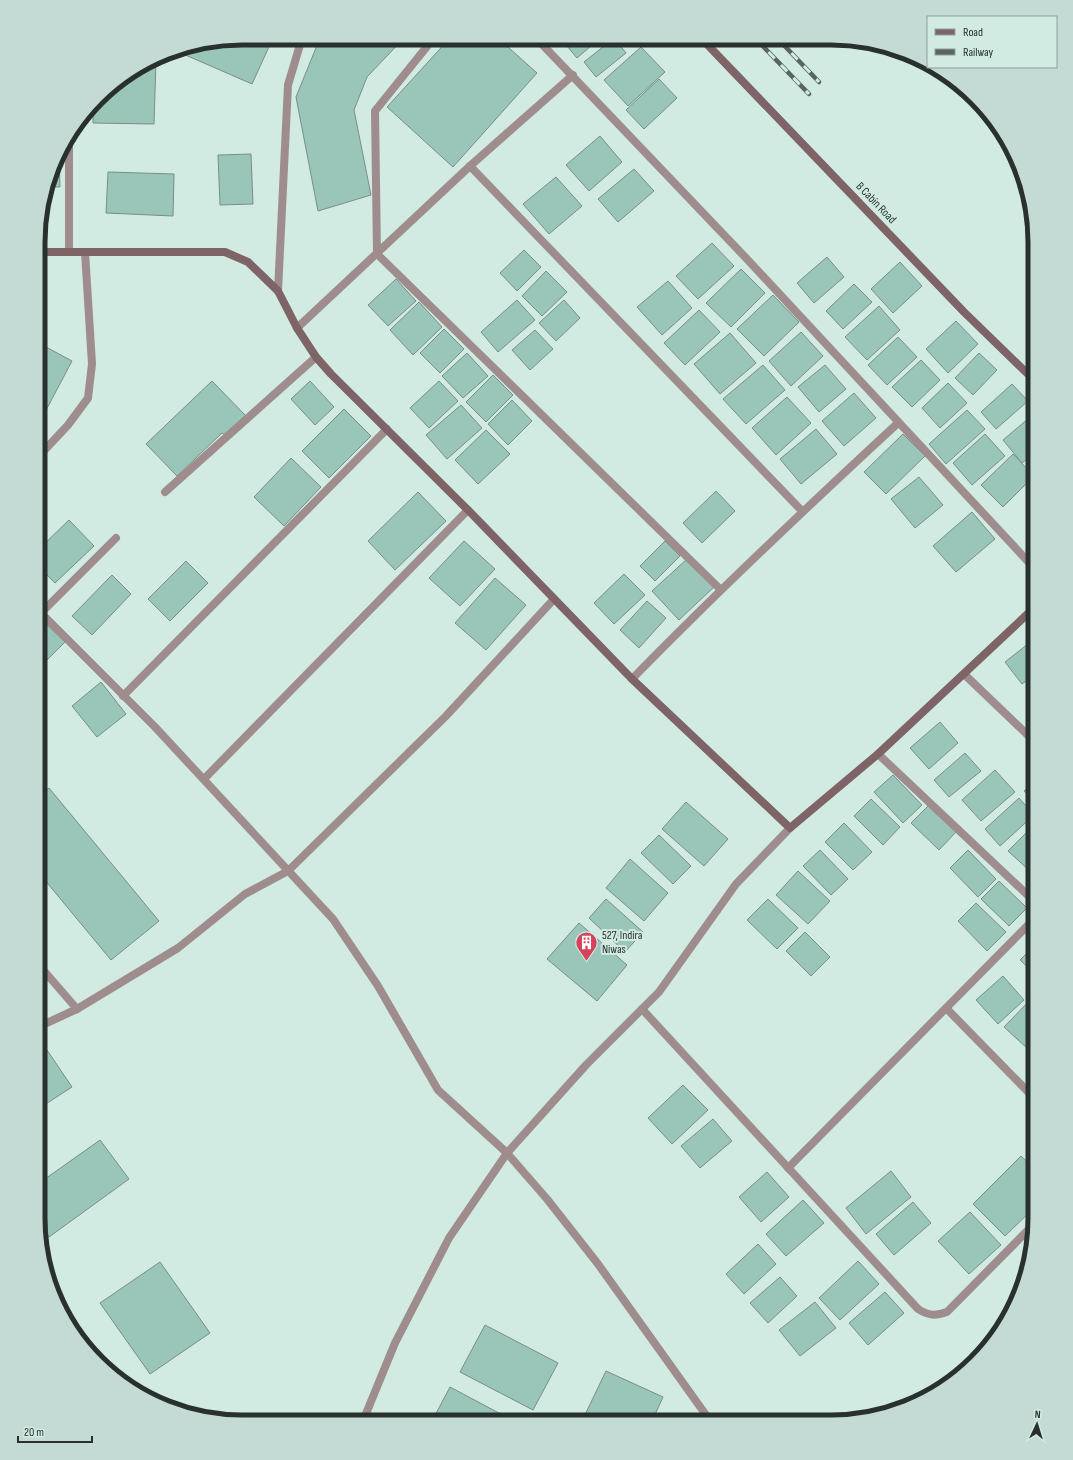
<svg xmlns="http://www.w3.org/2000/svg" width="1073" height="1460" font-family="'Sofia Sans Condensed',sans-serif">
<style>
.building{fill:#9ac5b9;stroke:#788f88}
.lines{fill:none;stroke-linecap:round;stroke-linejoin:round}
.street{stroke:#9f8d8e;stroke-width:8}
.secondary{stroke:#7e6466;stroke-width:8}
.rail-casing{stroke:#586561;stroke-width:4.5}
.rail{stroke:#d1eae2;stroke-width:3;stroke-dasharray:9;stroke-linecap:butt}
.labels{text-anchor:middle;dominant-baseline:central;stroke-width:4;stroke-linejoin:round;paint-order:stroke}
.street-label{font-size:12px;fill:#28312e;stroke:#d1eae2}
.poi-label{font-size:12px;fill:#28312e;stroke:#d1eae2;text-anchor:start}
.rim{fill:none;stroke:#28312e;stroke-width:5}
</style>
<rect width="100%" height="100%" fill="#d1eae2"/>
<g class="building">
<polygon points="242,38 273,38 252,84 174,50"/>
<polygon points="320,38 404,38 367,77 354,110 371,195 318,211 296,97"/>
<polygon points="449,39 499,39 537,73 453,167 387,107"/>
<polygon points="561,39 599,39 577,58"/>
<polygon points="613,39 615,39 626,53 596,77 584,62"/>
<polygon points="641,47 665,72 628,106 604,80"/>
<polygon points="156,61 154,124 93,123 93,106 108,88"/>
<polygon points="659,79 677,98 644,129 626,110"/>
<polygon points="600,136 622,162 589,191 566,165"/>
<polygon points="251,154 253,204 220,205 218,155"/>
<polygon points="59,157 60,187 49,187"/>
<polygon points="634,169 654,191 618,222 598,199"/>
<polygon points="108,172 174,174 173,216 106,213"/>
<polygon points="556,177 582,206 549,234 523,204"/>
<polygon points="712,243 734,266 698,299 676,276"/>
<polygon points="524,250 541,267 517,291 500,273"/>
<polygon points="827,257 844,277 814,303 797,283"/>
<polygon points="900,262 922,286 893,313 871,289"/>
<polygon points="741,269 765,293 731,327 706,303"/>
<polygon points="546,271 567,292 542,316 522,296"/>
<polygon points="396,279 416,301 388,326 368,305"/>
<polygon points="668,281 692,308 662,335 637,307"/>
<polygon points="854,284 872,302 843,329 826,311"/>
<polygon points="773,295 799,322 764,356 737,329"/>
<polygon points="517,300 535,320 498,352 481,332"/>
<polygon points="564,300 580,318 556,341 539,323"/>
<polygon points="419,302 442,327 413,355 390,330"/>
<polygon points="879,306 900,330 867,360 845,337"/>
<polygon points="699,310 720,332 685,365 664,343"/>
<polygon points="956,321 978,344 948,373 926,349"/>
<polygon points="444,329 464,349 440,373 420,353"/>
<polygon points="535,330 553,349 530,370 512,350"/>
<polygon points="801,332 823,356 791,386 769,361"/>
<polygon points="730,333 756,363 720,394 694,364"/>
<polygon points="898,337 917,357 887,385 868,365"/>
<polygon points="46,347 72,361 44,414 39,412 40,359"/>
<polygon points="467,353 488,376 463,398 442,376"/>
<polygon points="979,353 997,370 973,395 955,378"/>
<polygon points="921,360 940,380 912,407 892,387"/>
<polygon points="763,365 785,390 746,424 723,399"/>
<polygon points="825,365 846,389 819,412 798,387"/>
<polygon points="493,375 513,395 486,422 466,402"/>
<polygon points="212,381 246,416 226,436 222,433 177,476 146,444"/>
<polygon points="310,381 334,407 315,425 291,399"/>
<polygon points="439,381 458,401 429,428 410,408"/>
<polygon points="948,383 967,403 940,428 922,408"/>
<polygon points="1012,384 1028,401 996,429 981,412"/>
<polygon points="854,393 876,418 844,446 822,421"/>
<polygon points="787,397 811,423 776,455 752,428"/>
<polygon points="512,400 532,421 508,445 488,424"/>
<polygon points="461,405 482,428 447,459 426,435"/>
<polygon points="344,409 371,436 329,478 302,451"/>
<polygon points="967,410 985,429 946,464 929,444"/>
<polygon points="1035,413 1035,452 1022,463 1003,440"/>
<polygon points="816,429 837,454 801,484 780,459"/>
<polygon points="486,430 510,454 478,484 455,460"/>
<polygon points="903,434 925,456 886,494 864,472"/>
<polygon points="985,434 1005,456 972,485 953,463"/>
<polygon points="1013,454 1034,476 1003,507 981,485"/>
<polygon points="291,458 321,487 284,526 254,497"/>
<polygon points="919,477 943,505 915,528 891,499"/>
<polygon points="716,491 735,511 702,543 683,523"/>
<polygon points="418,492 446,521 395,570 368,541"/>
<polygon points="972,512 995,539 956,572 933,546"/>
<polygon points="69,520 94,546 55,583 39,567 39,549"/>
<polygon points="1035,527 1035,541 1028,533"/>
<polygon points="464,541 495,569 460,606 429,578"/>
<polygon points="665,541 680,556 655,581 640,566"/>
<polygon points="687,559 714,587 679,620 652,591"/>
<polygon points="186,561 208,583 170,621 148,599"/>
<polygon points="624,574 645,595 614,624 594,603"/>
<polygon points="112,575 131,594 92,635 72,616"/>
<polygon points="495,578 526,605 486,650 455,623"/>
<polygon points="647,601 666,618 639,648 620,630"/>
<polygon points="39,617 65,642 39,668"/>
<polygon points="1033,640 1035,643 1035,674 1022,684 1005,662"/>
<polygon points="101,682 126,714 97,737 72,706"/>
<polygon points="1035,683 1035,700 1026,691"/>
<polygon points="940,722 958,743 929,769 910,748"/>
<polygon points="965,753 981,771 949,797 934,780"/>
<polygon points="995,770 1015,792 981,821 962,800"/>
<polygon points="893,775 922,805 903,823 874,792"/>
<polygon points="1035,781 1035,802 1024,791"/>
<polygon points="49,788 159,921 111,960 39,873 39,796"/>
<polygon points="1019,798 1034,815 1000,846 985,829"/>
<polygon points="871,799 900,827 883,845 854,816"/>
<polygon points="686,802 728,839 704,866 662,829"/>
<polygon points="929,805 956,832 939,850 911,823"/>
<polygon points="844,823 872,852 853,870 825,842"/>
<polygon points="1035,824 1035,871 1032,873 1008,851"/>
<polygon points="659,835 691,866 673,884 641,853"/>
<polygon points="820,850 848,879 831,895 803,866"/>
<polygon points="968,850 996,879 978,897 950,868"/>
<polygon points="630,859 668,893 644,921 606,888"/>
<polygon points="798,871 830,901 808,924 776,895"/>
<polygon points="999,881 1027,908 1009,926 981,899"/>
<polygon points="606,899 643,932 625,952 589,918"/>
<polygon points="768,899 798,928 777,949 747,920"/>
<polygon points="976,903 1006,932 987,951 958,921"/>
<polygon points="579,923 627,965 597,1001 547,959"/>
<polygon points="805,932 830,957 811,976 786,951"/>
<polygon points="1035,945 1035,974 1020,960"/>
<polygon points="1003,976 1024,1000 998,1024 976,1000"/>
<polygon points="1034,996 1035,1043 1029,1050 1004,1027"/>
<polygon points="47,1050 72,1087 38,1109 38,1056"/>
<polygon points="683,1085 708,1110 672,1144 648,1118"/>
<polygon points="713,1119 732,1141 700,1168 681,1146"/>
<polygon points="100,1140 129,1179 49,1237 39,1223 38,1184"/>
<polygon points="1021,1156 1035,1169 1035,1207 1005,1236 973,1204"/>
<polygon points="891,1171 911,1197 866,1234 846,1208"/>
<polygon points="767,1172 789,1197 761,1222 739,1197"/>
<polygon points="803,1200 824,1223 786,1256 766,1234"/>
<polygon points="913,1202 931,1223 894,1255 876,1234"/>
<polygon points="970,1212 1001,1245 969,1274 938,1241"/>
<polygon points="758,1244 776,1264 744,1294 726,1274"/>
<polygon points="858,1261 879,1284 840,1320 819,1298"/>
<polygon points="160,1262 210,1333 150,1374 100,1303"/>
<polygon points="780,1277 797,1296 768,1323 750,1303"/>
<polygon points="885,1292 904,1313 868,1345 849,1323"/>
<polygon points="815,1302 836,1328 800,1356 779,1330"/>
<polygon points="485,1325 558,1363 533,1410 460,1372"/>
<polygon points="606,1371 663,1397 652,1421 582,1421"/>
<polygon points="450,1387 514,1421 432,1421"/>
</g>
<g class="lines">
<g class="street">
<polyline points="433,39 375,111 377,254 720,589"/>
<polyline points="537,39 746,258 1035,569"/>
<polyline points="69,136 69,252"/>
<polyline points="470,166 802,511"/>
<polyline points="278,291 288,85 302,38"/>
<polyline points="297,328 470,166 573,75"/>
<polyline points="39,456 68,425 88,398 92,364 85,252"/>
<polyline points="165,492 316,357"/>
<polyline points="39,611 155,727 333,919 378,986 438,1090 507,1153 547,1199 598,1264 711,1422"/>
<polyline points="41,613 116,538"/>
<polyline points="964,674 1035,742"/>
<path d="M632,679C718,591 807,507 898,423"/>
<polyline points="123,696 387,429"/>
<polyline points="878,754 1035,902"/>
<polyline points="204,779 468,510"/>
<polyline points="38,964 77,1009"/>
<polyline points="946,1008 1035,1099"/>
<path d="M642,1009L918,1309C929,1316 935,1316 947,1312L1035,1223"/>
<polyline points="38,1027 77,1009 178,948 245,894 288,871 446,716 554,599"/>
<polyline points="788,1168 1035,918"/>
<polyline points="363,1421 395,1343 449,1238 507,1153 586,1065 659,992 736,884 790,828"/>
</g>
<g class="secondary">
<polyline points="702,39 964,312 1035,381"/>
<polyline points="40,252 225,252 248,262 278,291 297,328 316,357 331,374 468,510 632,679 790,828 878,754 1035,607"/>
</g>
<defs>
<g id="rail">
<polyline points="756,39 809,94"/>
<polyline points="779,40 819,82"/>
</g>
</defs>
<use href="#rail" class="rail-casing"/>
<use href="#rail" class="rail"/>
</g>
<defs>
<symbol id="building-pin" viewBox="-11 -11 22 30"><path d="M0 17L-7.5 6A9.5 9.5 0 1 1 7.5 6Z" fill="#d3435c" stroke="#d1eae2"/><path d="M-4-6H4V6H1V3H-1V6H-4ZM-2.5-4.3h1.7v1.8h-1.7ZM.8-4.3h1.7v1.8H.8ZM-2.5-1h1.7V.8h-1.7ZM.8-1h1.7V.8H.8Z" fill="#fff"/></symbol>
</defs>
<g fill-rule="evenodd">
<use href="#building-pin" x="574" y="930" width="25" height="34"/>
</g>
<g class="labels">
<g class="street-label">
<text transform="translate(876 203) rotate(46)">B Cabin Road</text>
</g>
<g class="poi-label">
<text x="602" y="935">527, Indira<tspan x="602" dy="14">Niwas</tspan></text>
</g>
</g>
<path d="M0 0H1073V1460H0ZM242 45H831A197 197 0 0 1 1028 242V1218A197 197 0 0 1 831 1415H242A197 197 0 0 1 45 1218V242A197 197 0 0 1 242 45Z" fill="#c3dbd4" fill-rule="evenodd"/>
<path class="rim" d="M242 45H831A197 197 0 0 1 1028 242V1218A197 197 0 0 1 831 1415H242A197 197 0 0 1 45 1218V242A197 197 0 0 1 242 45Z"/>
<rect x="927" y="16" width="130" height="52" fill="#d1eae2" stroke="#8da09a"/>
<rect x="935" y="29" width="20" height="6" fill="#7e6466" stroke="#8da09a"/>
<text x="963" y="36" font-size="12" fill="#28312e">Road</text>
<rect x="935" y="49" width="20" height="6" fill="#586561" stroke="#8da09a"/>
<text x="963" y="56" font-size="12" fill="#28312e">Railway</text>
<g transform="translate(1037 1424) rotate(4)" stroke="#d1eae2" stroke-width="3" paint-order="stroke">
<path d="M0-3L7 15L0 10L-7 15Z" fill="#28312e"/>
<text y="-6" font-size="11" font-weight="bold" text-anchor="middle" fill="#28312e">N</text>
</g>
<path d="M18 1436v6h74v-6" fill="none" stroke="#28312e" stroke-width="2"/>
<text x="24" y="1436" font-size="12" fill="#28312e" stroke="#d1eae2" stroke-width="3" paint-order="stroke">20 m</text>
</svg>
